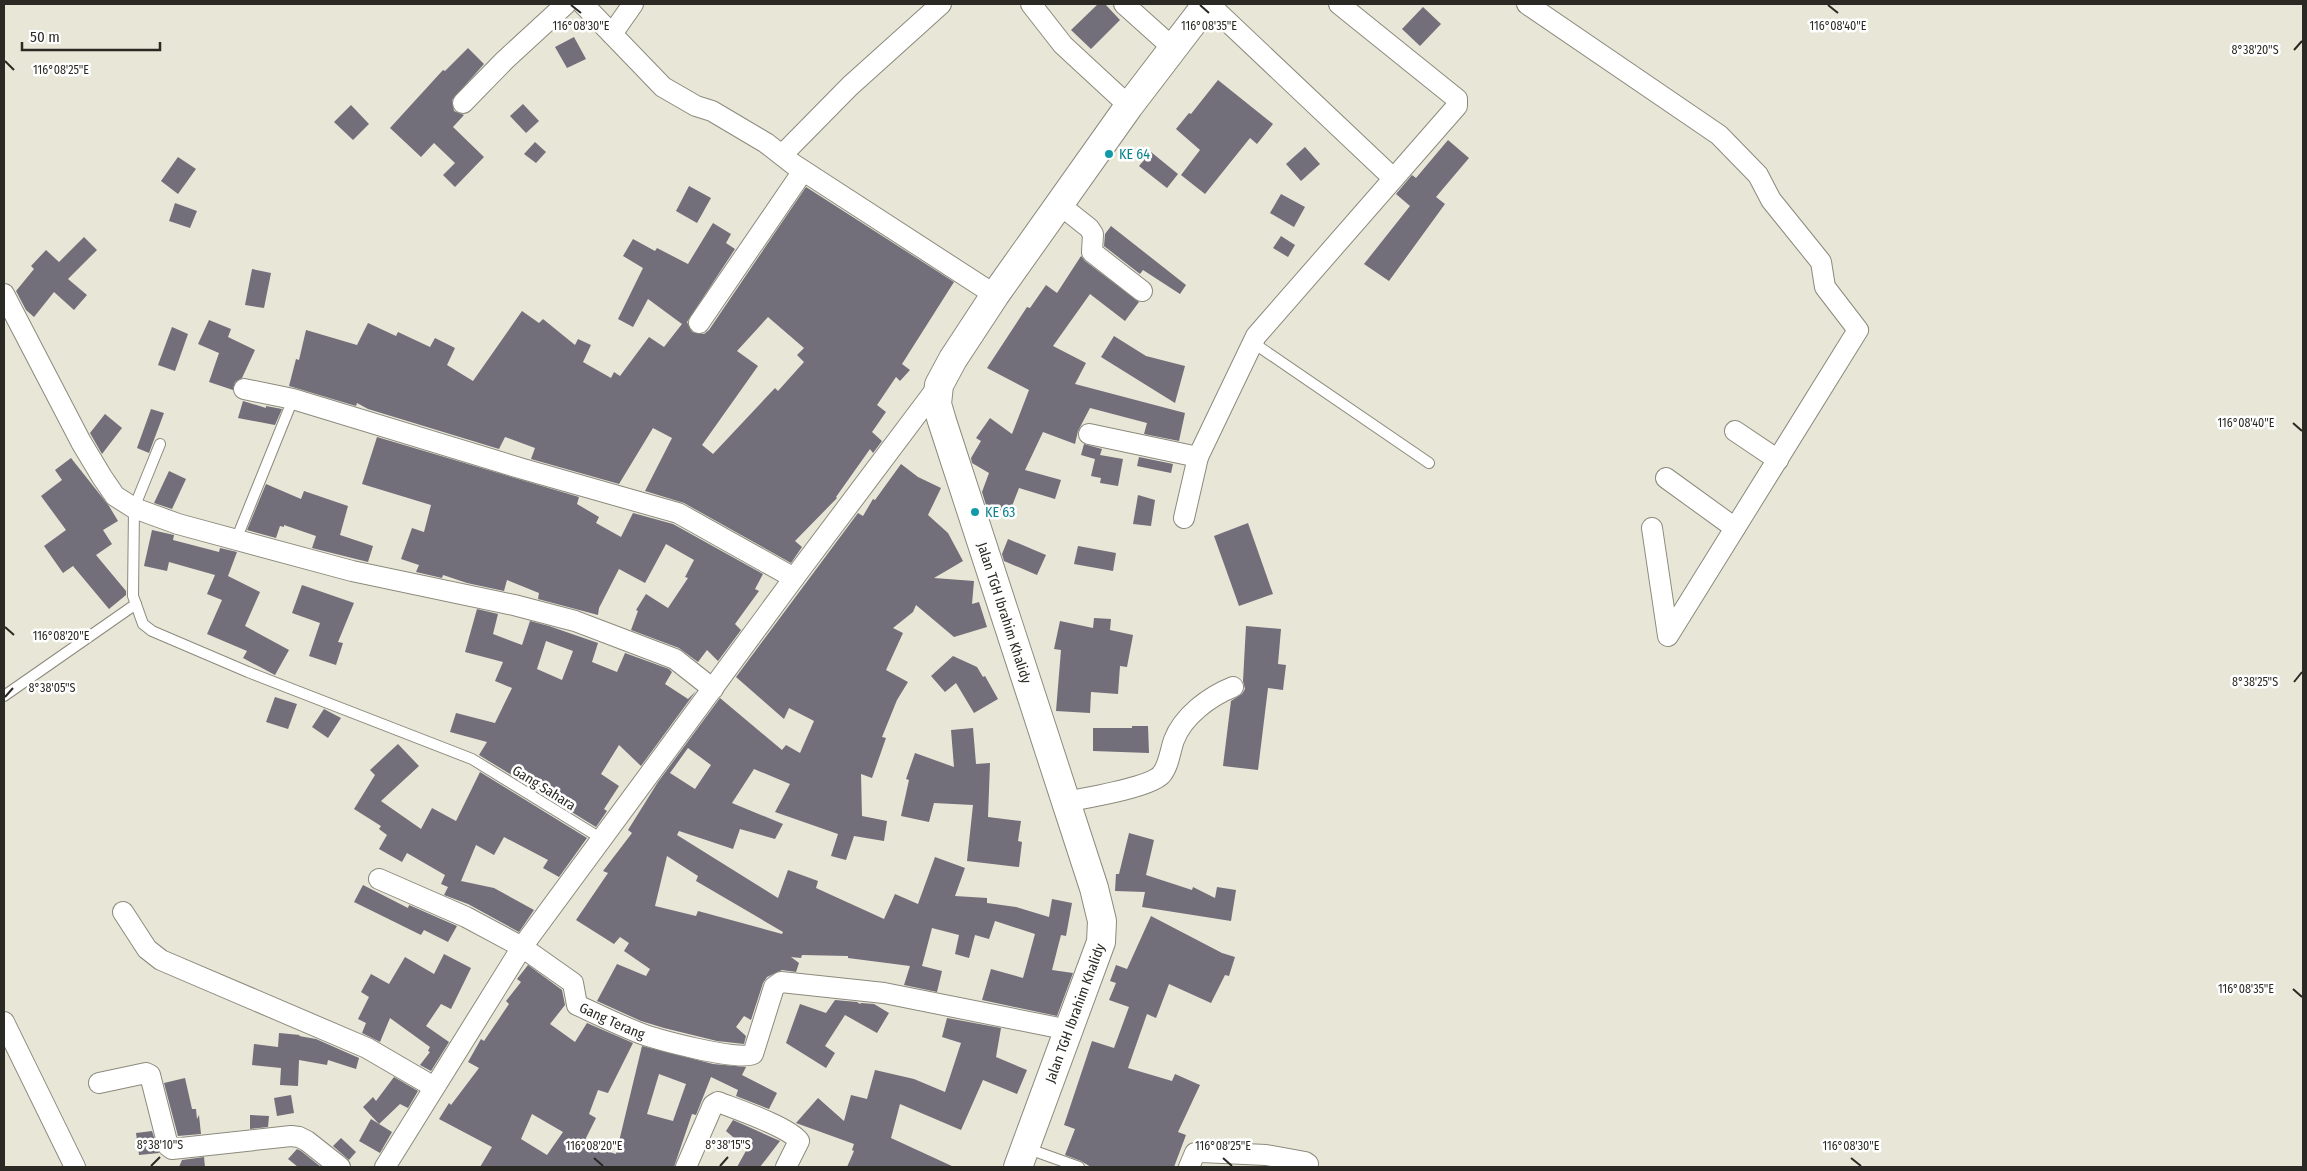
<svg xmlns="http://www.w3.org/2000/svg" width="2307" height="1171" font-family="'Fira Sans Condensed',sans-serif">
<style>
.building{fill:#726e7a;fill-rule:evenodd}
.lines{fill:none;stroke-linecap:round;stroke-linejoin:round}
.service-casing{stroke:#8c8a7c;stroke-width:12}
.minor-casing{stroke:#8c8a7c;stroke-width:22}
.primary-casing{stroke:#8c8a7c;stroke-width:30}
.service{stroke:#fff;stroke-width:10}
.minor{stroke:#fff;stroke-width:20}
.primary{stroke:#fff;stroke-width:28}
.ticks{fill:none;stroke:#2a2923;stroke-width:2}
.culture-dot{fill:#0f9aa8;stroke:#fff;stroke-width:2}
.labels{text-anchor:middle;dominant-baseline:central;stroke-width:5;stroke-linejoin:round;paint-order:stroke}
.culture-label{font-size:14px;fill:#0d838f;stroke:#fff;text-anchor:start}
.street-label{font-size:14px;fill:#2a2923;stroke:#fff}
.ticks-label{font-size:12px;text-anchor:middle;fill:#2a2923;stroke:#fff;stroke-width:5;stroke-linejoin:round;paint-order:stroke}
</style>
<rect width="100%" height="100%" fill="#e8e6d7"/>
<g class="building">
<polygon points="1098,4 1105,4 1120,20 1091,49 1071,30"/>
<polygon points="1423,7 1441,24 1420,46 1402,29"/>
<polygon points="574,37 586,59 567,68 555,47"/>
<polygon points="468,48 484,64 452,100 454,111 464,115 453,127 484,157 455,187 443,175 455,163 434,143 421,157 390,128 443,70 445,71"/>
<polygon points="1218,80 1273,124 1257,144 1250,138 1205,194 1181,175 1200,150 1176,129 1189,113 1191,114"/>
<polygon points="523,104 539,121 526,133 510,116"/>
<polygon points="351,105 369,124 353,140 334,122"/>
<polygon points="1448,140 1469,158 1436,197 1445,204 1389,281 1364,264 1410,206 1396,194 1412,175 1416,178"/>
<polygon points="535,142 546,152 536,163 524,154"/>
<polygon points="1305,147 1320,164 1301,181 1286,164"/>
<polygon points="1151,152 1178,174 1167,188 1139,166"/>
<polygon points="178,157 196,169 178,194 161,181"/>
<polygon points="689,186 711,198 697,223 676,211"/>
<path d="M806,187L954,282L902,364L910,370L900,381L896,377L877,405L886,412L872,432L882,441L873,453L870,449L836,497L837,498L795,541L802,547L791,563L684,503L645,491L672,438L653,428L619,484L531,459L535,448L505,437L499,449L368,409L357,403L356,406L289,386L296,359L299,360L306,330L357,345L368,323L396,336L398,332L430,347L435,338L455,348L447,365L473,381L522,311L539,323L543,319L575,345L578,339L591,345L583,362L611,378L614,372L620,376L649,337L664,347L682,324L648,299L633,327L618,319L643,268L623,256L633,239L655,251L657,248L688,264L713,223L731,234L726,243L735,249L687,322L692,332L704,334L709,330ZM768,317L804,348L797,355L804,362L778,391L775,388L713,454L702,445L758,366L737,351Z"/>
<polygon points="1281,194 1305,207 1294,227 1270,213"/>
<polygon points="175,203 197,211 190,228 169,221"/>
<polygon points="1111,226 1186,285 1180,294 1143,270 1140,274 1104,246 1105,234"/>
<polygon points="1281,236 1295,245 1288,257 1273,248"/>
<polygon points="84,237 97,250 68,279 87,295 74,310 54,292 34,317 26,310 16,291 34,269 31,266 46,250 59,262"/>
<polygon points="1081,256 1085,261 1139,302 1125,321 1090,294 1053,346 1086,363 1075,384 1185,413 1179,441 1144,434 1147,423 1090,408 1078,431 1075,444 1043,432 1025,470 1061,480 1055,499 1019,488 1009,514 986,505 982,492 989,473 972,463 971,458 981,441 976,438 990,418 1012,434 1029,390 987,368 1027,307 1030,308 1046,285 1057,293"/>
<polygon points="252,269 271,273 264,308 245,305"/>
<polygon points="209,320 231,329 228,337 255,350 242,378 235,382 233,390 209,382 219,353 198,344"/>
<polygon points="172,327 188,334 175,371 158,365"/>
<polygon points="1114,336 1146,356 1185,366 1175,403 1101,357"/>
<polygon points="243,401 266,408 266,406 282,409 275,425 238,418"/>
<polygon points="151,409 164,413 149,453 137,448"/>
<polygon points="105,414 122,428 102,454 90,433"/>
<polygon points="377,437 579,497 577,504 599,517 596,523 621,537 633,513 673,524 763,574 755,589 759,591 735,624 741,630 718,661 707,650 698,662 679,648 631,630 638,611 636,610 646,594 668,608 688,578 685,577 694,560 666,544 645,583 619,569 599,608 598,615 538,599 539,593 507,580 504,591 467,583 443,575 442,578 416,572 419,565 401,559 412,528 424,532 431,505 362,484"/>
<polygon points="1084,444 1102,449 1100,455 1123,459 1118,486 1100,483 1101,478 1091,476 1095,459 1081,455"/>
<polygon points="1139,457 1173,464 1171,473 1137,466"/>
<polygon points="71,458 109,506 118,521 103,530 112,544 96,555 126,591 126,595 109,609 73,566 63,573 44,546 66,530 41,496 62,480 55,470"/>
<path d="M901,464L918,477L941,488L928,515L948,533L963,561L934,578L974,581L972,604L979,602L987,627L954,637L916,605L913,612L893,628L903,633L886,670L908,682L897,700L882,737L886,738L872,778L861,774L862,816L887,821L884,841L854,836L846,860L831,856L838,834L775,812L790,784L754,769L732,803L783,824L775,839L740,829L733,849L679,831L677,835L778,898L788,870L818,881L816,888L884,919L895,894L918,904L935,857L965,868L955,896L987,898V903L1016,907L1049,917L1052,899L1072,903L1066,936L1061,935L1052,970L1073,973L1057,1016L982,1000L991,969L1023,978L1035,934L995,921L989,939L975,935L969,958L955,954L959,935L932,928L922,966L942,971L937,992L904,985L910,966L848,958V956L802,955L801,958L791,957L799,963L796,972L782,970L767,977L763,983L751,1020L744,1016L736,1027L746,1036L744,1044L717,1041L664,1028L641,1021L597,1001L617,964L646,976L650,969L624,951L629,943L620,937L614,944L576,920L608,873L603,871L632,833L628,830L658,782L720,698L782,750L786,745L800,753L814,721L789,708L784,719L736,677L858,513L863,516L873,499L875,500ZM688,748L711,765L695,789L670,773ZM667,856L698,876L696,881L783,932L782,934L698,911L696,916L655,906Z"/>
<polygon points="169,471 186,479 172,509 154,503"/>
<polygon points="266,484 301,499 304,491 348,506 340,535 373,546 368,562 312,548 316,536 284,525 284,527 280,526 276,538 247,530"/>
<polygon points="1138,495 1155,500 1151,526 1133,524"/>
<polygon points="1248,523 1273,594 1239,606 1214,536"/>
<polygon points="152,530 174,535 173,540 219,552 220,548 237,552 228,576 260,592 245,626 289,650 275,675 243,658 247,651 207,634 222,600 207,594 215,575 169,562 167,571 144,566"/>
<polygon points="1008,539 1046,555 1037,575 1004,561 1002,554"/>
<polygon points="1078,546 1116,553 1113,571 1074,564"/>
<polygon points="302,585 354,603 338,642 343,643 336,665 309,656 320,623 292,613"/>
<path d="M477,609L498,614L493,634L522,645L530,621L549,626L598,643L592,662L617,672L625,653L669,669L672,672L665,684L688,699L696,691L641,766L619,745L601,774L619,786L604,809L607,811L596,827L479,755L487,742L450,732L456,713L495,723L512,688L495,681L503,662L465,652ZM546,641L573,651L562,680L537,669Z"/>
<polygon points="1094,618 1111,619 1110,630 1133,635 1127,667 1120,666 1118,694 1091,692 1090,713 1056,711 1061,650 1054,649 1060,621 1093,628"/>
<polygon points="1246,626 1281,629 1278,664 1286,665 1283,690 1268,688 1258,770 1223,766 1231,701 1242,694 1245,689 1243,681"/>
<polygon points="953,656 977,667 983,677 985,676 998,699 974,713 956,683 945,692 931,676"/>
<polygon points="275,697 297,704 288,729 266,722"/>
<polygon points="324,709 341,718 328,738 312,727"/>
<polygon points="1132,726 1148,726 1149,753 1093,751 1093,728 1132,728"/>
<polygon points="973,728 976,764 990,763 988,817 1021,821 1018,841 1022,842 1019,867 967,861 973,805 934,803 929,822 901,816 909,780 906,779 915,753 954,767 951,730"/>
<polygon points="398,744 419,766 381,801 421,829 432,808 456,821 480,772 587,838 559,877 543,868 548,860 504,837 494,855 476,845 461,881 494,888 534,910 519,932 468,904 444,895 448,887 441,884 445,875 407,853 402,862 379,849 387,835 379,829 381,826 354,809 375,775 370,770"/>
<polygon points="1129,833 1154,840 1146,875 1192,890 1193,887 1215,898 1217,887 1236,890 1231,921 1142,907 1145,892 1115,891 1116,874 1119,874"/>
<polygon points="363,885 408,908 409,905 457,926 448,942 424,930 421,935 354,902"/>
<polygon points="1151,916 1222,953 1235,957 1229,976 1225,975 1211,1003 1169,984 1156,1018 1147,1014 1128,1068 1172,1081 1175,1074 1200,1085 1178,1132 1186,1135 1174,1167 1091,1167 1081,1161 1065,1155 1075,1129 1064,1125 1092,1041 1114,1048 1129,1007 1109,1000 1116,983 1110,981 1116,965 1127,969"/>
<polygon points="444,954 471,968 451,1009 441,1004 426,1026 449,1042 431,1071 420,1065 430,1052 428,1051 430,1047 390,1018 380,1042 362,1033 366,1023 358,1019 369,997 361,992 371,974 389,984 405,957 434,974"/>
<path d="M528,965L562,990L565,1005L550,1024L575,1042L587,1023L633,1043L608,1093L598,1090L589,1114L596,1118L583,1144L616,1154L642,1046L713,1064L746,1067L742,1075L777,1093L769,1109L736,1096L738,1090L711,1077L696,1115L692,1114L674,1167H480L492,1147L439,1119L449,1103L451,1105L479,1068L468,1062L481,1039L484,1041L509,1004L506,1001L521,982L517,979ZM659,1074L686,1084L673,1121L647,1114ZM532,1114L563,1132L547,1155L521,1139Z"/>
<polygon points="835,1000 857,1002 860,1004 861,1003 874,1004 889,1013 877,1033 845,1015 825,1046 835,1053 826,1068 786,1043 800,1004 826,1013"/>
<polygon points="947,1018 1001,1028 996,1057 1027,1070 1017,1094 983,1080 961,1130 900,1104 891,1138 954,1167 847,1167 854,1151 852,1150 854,1144 796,1123 818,1098 844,1121 851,1095 867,1099 875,1070 914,1079 945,1092 961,1043 942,1037"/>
<polygon points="279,1033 300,1035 299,1036 316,1039 359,1058 356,1069 328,1060 327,1065 299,1060 298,1086 280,1085 281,1068 252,1065 254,1044 278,1047"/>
<polygon points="394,1077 418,1091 408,1108 400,1104 379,1124 363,1107 373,1097 376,1101"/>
<polygon points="185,1078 192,1109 196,1109 197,1119 199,1115 201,1134 178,1136 164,1083"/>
<polygon points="291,1095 294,1113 277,1116 274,1098"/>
<polygon points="250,1115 269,1116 268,1127 250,1129"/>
<polygon points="371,1119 392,1132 380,1153 359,1141"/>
<polygon points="733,1120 780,1141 760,1167 737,1167 747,1149 726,1131"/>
<polygon points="152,1131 159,1153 139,1155 136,1133"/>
<polygon points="341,1138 356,1152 349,1160 333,1146"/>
<polygon points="297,1149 301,1151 321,1167 298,1167 288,1159"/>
<polygon points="204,1157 205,1167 179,1167 182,1160"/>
</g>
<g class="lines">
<defs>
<g id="service">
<polyline points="1252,342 1429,463"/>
<polyline points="160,444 134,508 133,596 143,624 152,631 248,672 472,759 602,839"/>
<polyline points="236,540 293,399"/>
<polyline points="4,696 136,604"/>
<polyline points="1026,1148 1079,1167"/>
</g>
<g id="minor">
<polyline points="583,4 663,87 696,106 712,111 766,143 793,164 995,295"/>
<polyline points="1031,4 1063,45 1129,106"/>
<polyline points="1124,4 1173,48"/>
<polyline points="1209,4 1393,178"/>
<polyline points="1527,4 1719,135 1758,175 1771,200 1821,262 1825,287 1858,330 1668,636 1652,528"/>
<polyline points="612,34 633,4"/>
<polyline points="463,103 505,60 566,4"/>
<polyline points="782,155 850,86 941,4"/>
<polyline points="1060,205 1089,228 1093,234 1092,252 1142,291"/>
<polyline points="4,294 81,442 102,477 115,496 134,508 178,524 352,571 514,605 575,621 675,659 713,689"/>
<polyline points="699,323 803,171"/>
<polyline points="244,389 293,399 523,469 678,513 794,578"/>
<polyline points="1735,431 1778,460"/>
<polyline points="1089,434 1198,457 1256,336 1457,106 1457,99 1339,4"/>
<polyline points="1666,478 1735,528"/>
<polyline points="1184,518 1198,457"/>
<path d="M1065,802C1085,798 1148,788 1161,775C1169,766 1170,751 1174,740C1183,716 1210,696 1233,687"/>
<path id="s1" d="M379,879L466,917L522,947L573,983L577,1005C597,1014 617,1024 637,1032C654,1039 740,1062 753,1054L774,987L781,982L884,993L1069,1030"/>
<polyline points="123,912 147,949 161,960 367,1048 434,1087"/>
<polyline points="4,1022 75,1167"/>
<polyline points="99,1083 146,1073 150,1075 168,1146 172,1149 291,1136 299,1137 307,1141 340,1167"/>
<polyline points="385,1167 522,947 794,578 939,385"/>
<path d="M686,1167L713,1105L718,1102C736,1109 789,1127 799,1141L786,1167"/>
<polyline points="1189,1167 1195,1153 1201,1152 1266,1155 1305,1162 1308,1164 1307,1167"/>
</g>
<g id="primary">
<path id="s2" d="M1018,1167L1101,942L1102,921L1094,888L942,421L937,404L939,385L953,359L995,295L1129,106L1207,4"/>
</g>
</defs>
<use href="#service" class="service-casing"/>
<use href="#minor" class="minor-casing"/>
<use href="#primary" class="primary-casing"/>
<use href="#service" class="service"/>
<use href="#minor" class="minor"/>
<use href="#primary" class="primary"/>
</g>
<path class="ticks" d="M571,5L581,13M1200,5L1209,13M1828,5L1838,13M2294,50L2302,41M5,61L14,70M2293,423L2302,431M5,627L14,635M2294,682L2302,672M5,697L13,688M2293,989L2302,997M594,1158L603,1166M1223,1158L1232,1166M1851,1158L1861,1166M151,1166L160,1157M720,1166L728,1157"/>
<g class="culture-dot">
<circle cx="1109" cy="154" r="5"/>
<circle cx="975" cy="512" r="5"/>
</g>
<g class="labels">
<g class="culture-label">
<text x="1119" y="154">KE 64</text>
<text x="985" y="512">KE 63</text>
</g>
<g class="street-label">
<text transform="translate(1004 613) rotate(72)">Jalan TGH Ibrahim Khalidy</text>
<text transform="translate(544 788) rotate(32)">Gang Sahara</text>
<text stroke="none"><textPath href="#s2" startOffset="164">Jalan TGH Ibrahim Khalidy</textPath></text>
<text stroke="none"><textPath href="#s1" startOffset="282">Gang Terang</textPath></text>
</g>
</g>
<g class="ticks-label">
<text x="581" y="30">116°08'30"E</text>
<text x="1209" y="30">116°08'35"E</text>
<text x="1838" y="30">116°08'40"E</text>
<text x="2255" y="54">8°38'20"S</text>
<text x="61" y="74">116°08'25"E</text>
<text x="2246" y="427">116°08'40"E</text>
<text x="61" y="640">116°08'20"E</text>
<text x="2255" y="686">8°38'25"S</text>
<text x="52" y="692">8°38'05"S</text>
<text x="2246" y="993">116°08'35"E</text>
<text x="160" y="1149">8°38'10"S</text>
<text x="728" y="1149">8°38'15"S</text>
<text x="594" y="1150">116°08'20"E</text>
<text x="1223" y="1150">116°08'25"E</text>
<text x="1851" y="1150">116°08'30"E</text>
</g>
<rect width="2307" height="1171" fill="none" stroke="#2a2923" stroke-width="10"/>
<path d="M22 42v8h138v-8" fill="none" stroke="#2a2923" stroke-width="2.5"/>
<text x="30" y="42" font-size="15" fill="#2a2923" stroke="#ffffff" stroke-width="4" paint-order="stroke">50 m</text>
</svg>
